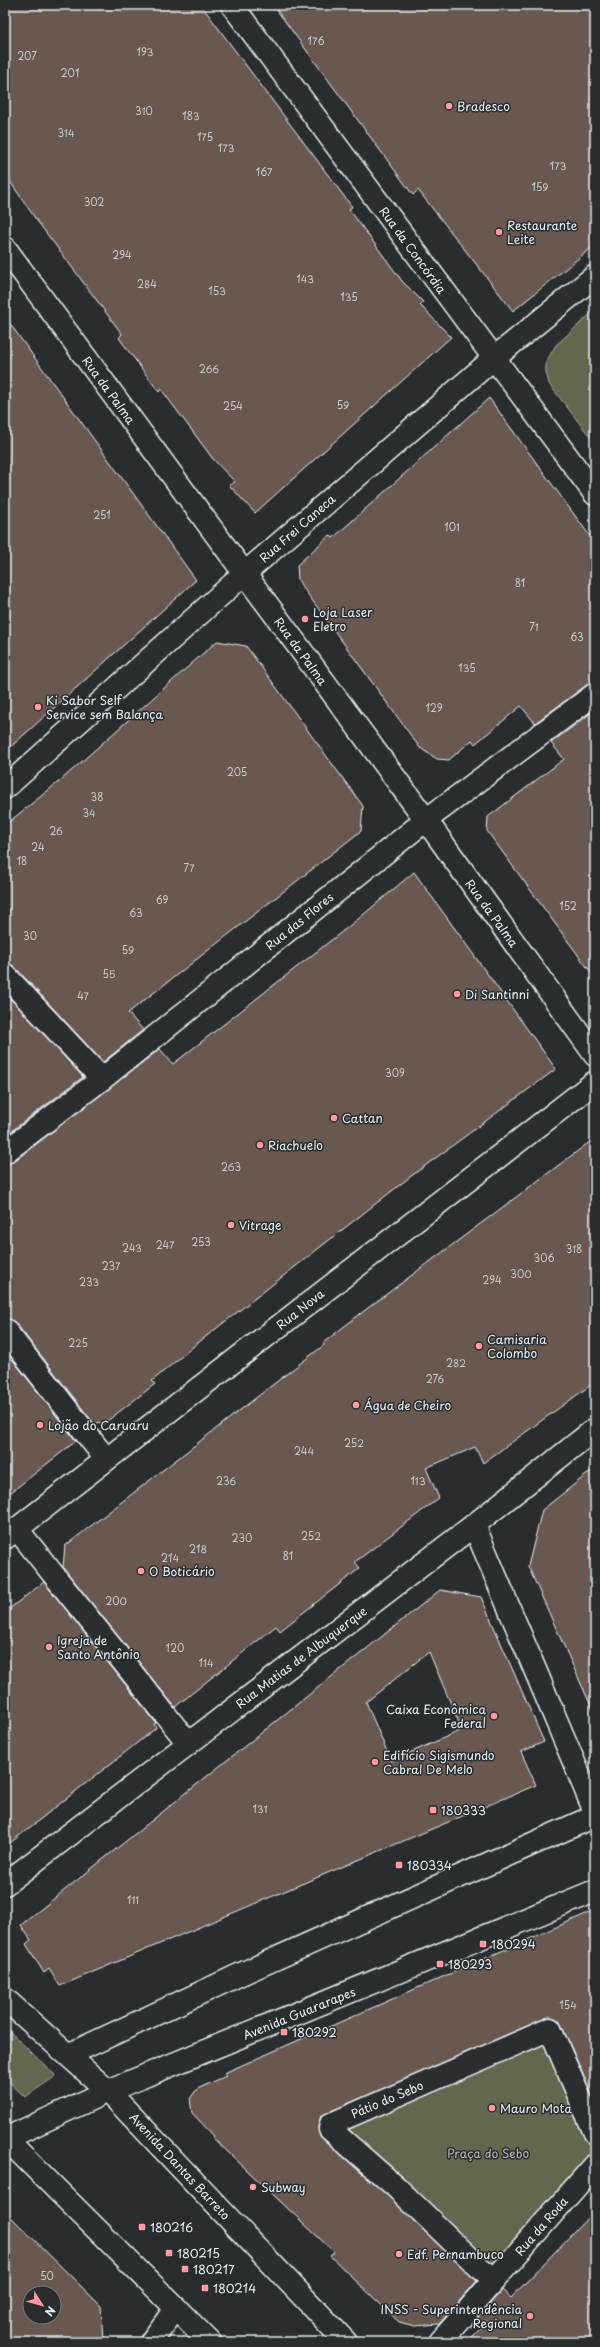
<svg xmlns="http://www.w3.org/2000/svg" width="600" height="2347" font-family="'Playpen Sans',sans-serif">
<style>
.green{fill:#62684e;stroke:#a5aca3}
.building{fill:#695950;stroke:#e8f1f8;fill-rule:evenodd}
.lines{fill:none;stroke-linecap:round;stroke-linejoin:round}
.street-casing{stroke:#e8f1f8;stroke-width:25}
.secondary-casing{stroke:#e8f1f8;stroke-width:25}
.street{stroke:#2a2d2e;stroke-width:22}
.secondary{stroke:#2a2d2e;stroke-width:22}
.poi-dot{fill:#ff9aa2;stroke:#2a2d2e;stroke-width:1.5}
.labels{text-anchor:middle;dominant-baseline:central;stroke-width:3;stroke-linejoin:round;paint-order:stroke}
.number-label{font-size:10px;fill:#c8cbce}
.poi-label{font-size:12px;fill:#e8f1f8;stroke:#2a2d2e;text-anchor:start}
.street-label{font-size:12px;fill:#e8f1f8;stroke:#2a2d2e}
.park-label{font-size:12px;fill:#b2bab4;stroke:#2a2d2e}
</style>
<rect width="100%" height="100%" fill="#2a2d2e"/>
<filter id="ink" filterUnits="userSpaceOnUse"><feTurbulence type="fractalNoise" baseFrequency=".025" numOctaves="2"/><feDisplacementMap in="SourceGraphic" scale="8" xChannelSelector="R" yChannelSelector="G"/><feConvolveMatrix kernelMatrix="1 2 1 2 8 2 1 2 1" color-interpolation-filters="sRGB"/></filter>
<g filter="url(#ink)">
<g class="green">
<polygon points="595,310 595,443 549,384 546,372 546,362 556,345"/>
<polygon points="5,2027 56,2076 25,2097 5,2078"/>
<polygon points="550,2029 595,2133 595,2165 495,2279 331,2124"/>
</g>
<g class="building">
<polygon points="5,5 201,5 352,207 349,209 402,281 423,302 420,305 451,337 255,513 229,485 235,482 213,459 161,389 159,392 119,338 122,334 35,218 5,174"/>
<polygon points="273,5 595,5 595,245 513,311 418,190 413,195"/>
<polygon points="5,317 196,580 5,752"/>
<polygon points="489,398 595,543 595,682 588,684 535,723 521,706 475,744 472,740 449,760 437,759 420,748 301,585 298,579 297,565 330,535 333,538"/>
<polygon points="217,641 246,646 363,806 361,831 128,1013 143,1030 103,1062 14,966 5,963 5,825 61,780"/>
<polygon points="595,710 595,978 487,831 488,817 564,759 551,743"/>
<polygon points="414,872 556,1069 406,1180 194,1346 152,1381 155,1384 102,1425 99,1422 95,1425 15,1322 5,1318 5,1164 13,1162 160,1049 173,1064 357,920"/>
<polygon points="5,993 83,1077 5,1136"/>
<polygon points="595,1138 595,1382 483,1463 475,1447 426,1468 439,1498 355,1562 360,1568 280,1631 276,1626 175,1707 63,1567 65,1546 324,1345 323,1343 364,1311"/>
<polygon points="5,1350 76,1441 5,1497"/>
<polygon points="595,1468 595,1715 528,1566 542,1510"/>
<polygon points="44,1582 156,1723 154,1724 156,1728 5,1847 5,1612"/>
<path d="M440,1590L481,1597L544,1742L521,1752L536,1785L60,1986L49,1969L44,1973L26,1944L31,1940L21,1925ZM429,1652L462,1730L391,1761L366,1702Z"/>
<polygon points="595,1910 595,2102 561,2024 557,2019 551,2017 321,2116 318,2127 322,2138 388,2196 477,2281 439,2324 415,2326 399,2322 330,2256 334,2252 213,2138 214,2136 192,2113 190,2099 197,2089 226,2076 224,2073"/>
<polygon points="595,2210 595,2342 466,2342 487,2321 474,2322 502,2290 511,2298"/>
<path d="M5,2211L101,2306L103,2342H5ZM30,2293H54V2317H30Z"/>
</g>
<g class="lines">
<defs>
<g id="street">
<polyline points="5,248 426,820 595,1055"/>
<polyline points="5,788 244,574 493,359"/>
<polyline points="5,975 102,1079"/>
<polyline points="5,1152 102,1079 426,820 595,694"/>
<polyline points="5,1330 106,1459"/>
<polyline points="474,1525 595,1812"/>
<polyline points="17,1529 188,1743"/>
<polyline points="5,1538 595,1082"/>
<polyline points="5,1884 474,1525 595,1429"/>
<polyline points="495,2279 480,2268 396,2187 330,2129 331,2124 550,2029 595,2133"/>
<polyline points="151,2342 176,2308"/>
<polyline points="440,2342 595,2165"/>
</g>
<g id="secondary">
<polyline points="232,5 595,494"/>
<polyline points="493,359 595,276"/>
<polyline points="5,1999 108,2091 346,2342"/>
<polyline points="68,2055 241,1974 595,1816"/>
<polyline points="5,2138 210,2342"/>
<polyline points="5,2139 108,2091 595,1891"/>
</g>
</defs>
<use href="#street" class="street-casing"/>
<use href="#secondary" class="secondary-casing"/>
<use href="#street" class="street"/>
<use href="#secondary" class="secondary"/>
</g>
</g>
<g class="poi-dot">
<circle cx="449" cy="106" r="4"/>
<circle cx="499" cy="232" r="4"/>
<circle cx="305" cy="619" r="4"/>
<circle cx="38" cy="707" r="4"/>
<circle cx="457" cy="994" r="4"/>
<circle cx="334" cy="1118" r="4"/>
<circle cx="260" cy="1145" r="4"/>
<circle cx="231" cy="1225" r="4"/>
<circle cx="479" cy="1346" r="4"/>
<circle cx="356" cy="1405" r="4"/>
<circle cx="40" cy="1425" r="4"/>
<circle cx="141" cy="1571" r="4"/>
<circle cx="49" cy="1647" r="4"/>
<circle cx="494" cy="1716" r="4"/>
<circle cx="375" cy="1762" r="4"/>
<rect x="429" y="1806" width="8" height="8" rx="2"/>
<rect x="395" y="1861" width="8" height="8" rx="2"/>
<rect x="479" y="1940" width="8" height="8" rx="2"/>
<rect x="436" y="1960" width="8" height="8" rx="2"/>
<rect x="280" y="2028" width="8" height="8" rx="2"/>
<circle cx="492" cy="2108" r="4"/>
<circle cx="253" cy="2187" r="4"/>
<rect x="138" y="2223" width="8" height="8" rx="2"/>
<rect x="165" y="2249" width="8" height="8" rx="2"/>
<circle cx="399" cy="2254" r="4"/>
<rect x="181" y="2265" width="8" height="8" rx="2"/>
<rect x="201" y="2284" width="8" height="8" rx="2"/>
<circle cx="530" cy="2316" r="4"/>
</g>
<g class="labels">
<g class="number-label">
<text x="316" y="40">176</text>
<text x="145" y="51">193</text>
<text x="27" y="55">207</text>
<text x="70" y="72">201</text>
<text x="144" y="110">310</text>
<text x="191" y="115">183</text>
<text x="66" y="132">314</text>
<text x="205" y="136">175</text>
<text x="226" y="147">173</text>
<text x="558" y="165">173</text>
<text x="264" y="171">167</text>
<text x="540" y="186">159</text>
<text x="94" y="201">302</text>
<text x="122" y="254">294</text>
<text x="305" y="278">143</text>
<text x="147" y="283">284</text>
<text x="217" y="290">153</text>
<text x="349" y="296">135</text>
<text x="209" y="368">266</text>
<text x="343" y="404">59</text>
<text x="233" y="405">254</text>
<text x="102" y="514">251</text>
<text x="452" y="526">101</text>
<text x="520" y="582">81</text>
<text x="534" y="626">71</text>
<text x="577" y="636">63</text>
<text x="467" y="667">135</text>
<text x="434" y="707">129</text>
<text x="237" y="771">205</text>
<text x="97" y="796">38</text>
<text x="89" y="812">34</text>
<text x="56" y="830">26</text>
<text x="38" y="846">24</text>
<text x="22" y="860">18</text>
<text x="189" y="867">77</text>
<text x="162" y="899">69</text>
<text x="568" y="905">152</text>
<text x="136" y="912">63</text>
<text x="30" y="935">30</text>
<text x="128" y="949">59</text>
<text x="109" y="973">55</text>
<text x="83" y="995">47</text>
<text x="395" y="1072">309</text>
<text x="231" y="1166">263</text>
<text x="201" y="1241">253</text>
<text x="165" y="1244">247</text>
<text x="132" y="1247">243</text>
<text x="574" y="1248">318</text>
<text x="544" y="1257">306</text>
<text x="111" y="1265">237</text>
<text x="521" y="1273">300</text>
<text x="492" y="1279">294</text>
<text x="89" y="1281">233</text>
<text x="78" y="1342">225</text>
<text x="456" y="1362">282</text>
<text x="435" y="1378">276</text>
<text x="354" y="1442">252</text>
<text x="304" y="1450">244</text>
<text x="226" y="1480">236</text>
<text x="418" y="1480">113</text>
<text x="311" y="1535">252</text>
<text x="242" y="1537">230</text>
<text x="198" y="1548">218</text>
<text x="288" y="1555">81</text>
<text x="170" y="1557">214</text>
<text x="116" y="1600">200</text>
<text x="175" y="1647">120</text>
<text x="206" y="1662">114</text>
<text x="260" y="1808">131</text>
<text x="133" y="1899">111</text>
<text x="568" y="2004">154</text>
<text x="47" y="2275">50</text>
</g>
<g class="poi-label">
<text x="457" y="106">Bradesco</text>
<text x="507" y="225">Restaurante<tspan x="507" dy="14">Leite</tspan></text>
<text x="313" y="612">Loja Laser<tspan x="313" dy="14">Eletro</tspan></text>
<text x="46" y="700">Ki Sabor Self<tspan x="46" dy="14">Service sem Balança</tspan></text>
<text x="465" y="994">Di Santinni</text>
<text x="342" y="1118">Cattan</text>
<text x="268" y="1145">Riachuelo</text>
<text x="239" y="1225">Vitrage</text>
<text x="487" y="1339">Camisaria<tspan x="487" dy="14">Colombo</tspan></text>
<text x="364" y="1405">Água de Cheiro</text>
<text x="48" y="1425">Lojão do Caruaru</text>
<text x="149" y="1571">O Boticário</text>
<text x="57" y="1640">Igreja de<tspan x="57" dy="14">Santo Antônio</tspan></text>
<text x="486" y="1709" text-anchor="end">Caixa Econômica<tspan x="486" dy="14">Federal</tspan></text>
<text x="383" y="1755">Edifício Sigismundo<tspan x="383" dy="14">Cabral De Melo</tspan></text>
<text x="441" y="1810">180333</text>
<text x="407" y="1865">180334</text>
<text x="491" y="1944">180294</text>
<text x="448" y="1964">180293</text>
<text x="292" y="2032">180292</text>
<text x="500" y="2108">Mauro Mota</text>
<text x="261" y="2187">Subway</text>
<text x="150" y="2227">180216</text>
<text x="177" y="2253">180215</text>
<text x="407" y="2254">Edf. Pernambuco</text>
<text x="193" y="2269">180217</text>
<text x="213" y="2288">180214</text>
<text x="522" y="2309" text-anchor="end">INSS - Superintendência<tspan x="522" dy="14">Regional</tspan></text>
</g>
<g class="street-label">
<text transform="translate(413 250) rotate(54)">Rua da Concórdia</text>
<text transform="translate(109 390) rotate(54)">Rua da Palma</text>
<text transform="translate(297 528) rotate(-41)">Rua Frei Caneca</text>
<text transform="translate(301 651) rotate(54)">Rua da Palma</text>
<text transform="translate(492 913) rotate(54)">Rua da Palma</text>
<text transform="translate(299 921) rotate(-39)">Rua das Flores</text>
<text transform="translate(300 1309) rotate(-38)">Rua Nova</text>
<text transform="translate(301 1657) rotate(-37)">Rua Matias de Albuquerque</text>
<text transform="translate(299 2013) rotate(-22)">Avenida Guararapes</text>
<text transform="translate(387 2099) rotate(-23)">Pátio do Sebo</text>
<text transform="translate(180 2166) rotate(47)">Avenida Dantas Barreto</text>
<text transform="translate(541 2226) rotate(-49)">Rua da Roda</text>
</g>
<g class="park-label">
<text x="488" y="2153">Praça do Sebo</text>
</g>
</g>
<rect width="600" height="2347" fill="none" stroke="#2a2d2e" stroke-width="20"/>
<rect x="10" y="10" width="580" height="2327" fill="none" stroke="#e8f1f8" stroke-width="1.5" filter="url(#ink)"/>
<g transform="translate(42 2305) rotate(127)"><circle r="19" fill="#2a2d2e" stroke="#767b7f"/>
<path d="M0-3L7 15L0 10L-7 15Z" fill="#ff9aa2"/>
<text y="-6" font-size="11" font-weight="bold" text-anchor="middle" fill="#e8f1f8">N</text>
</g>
</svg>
